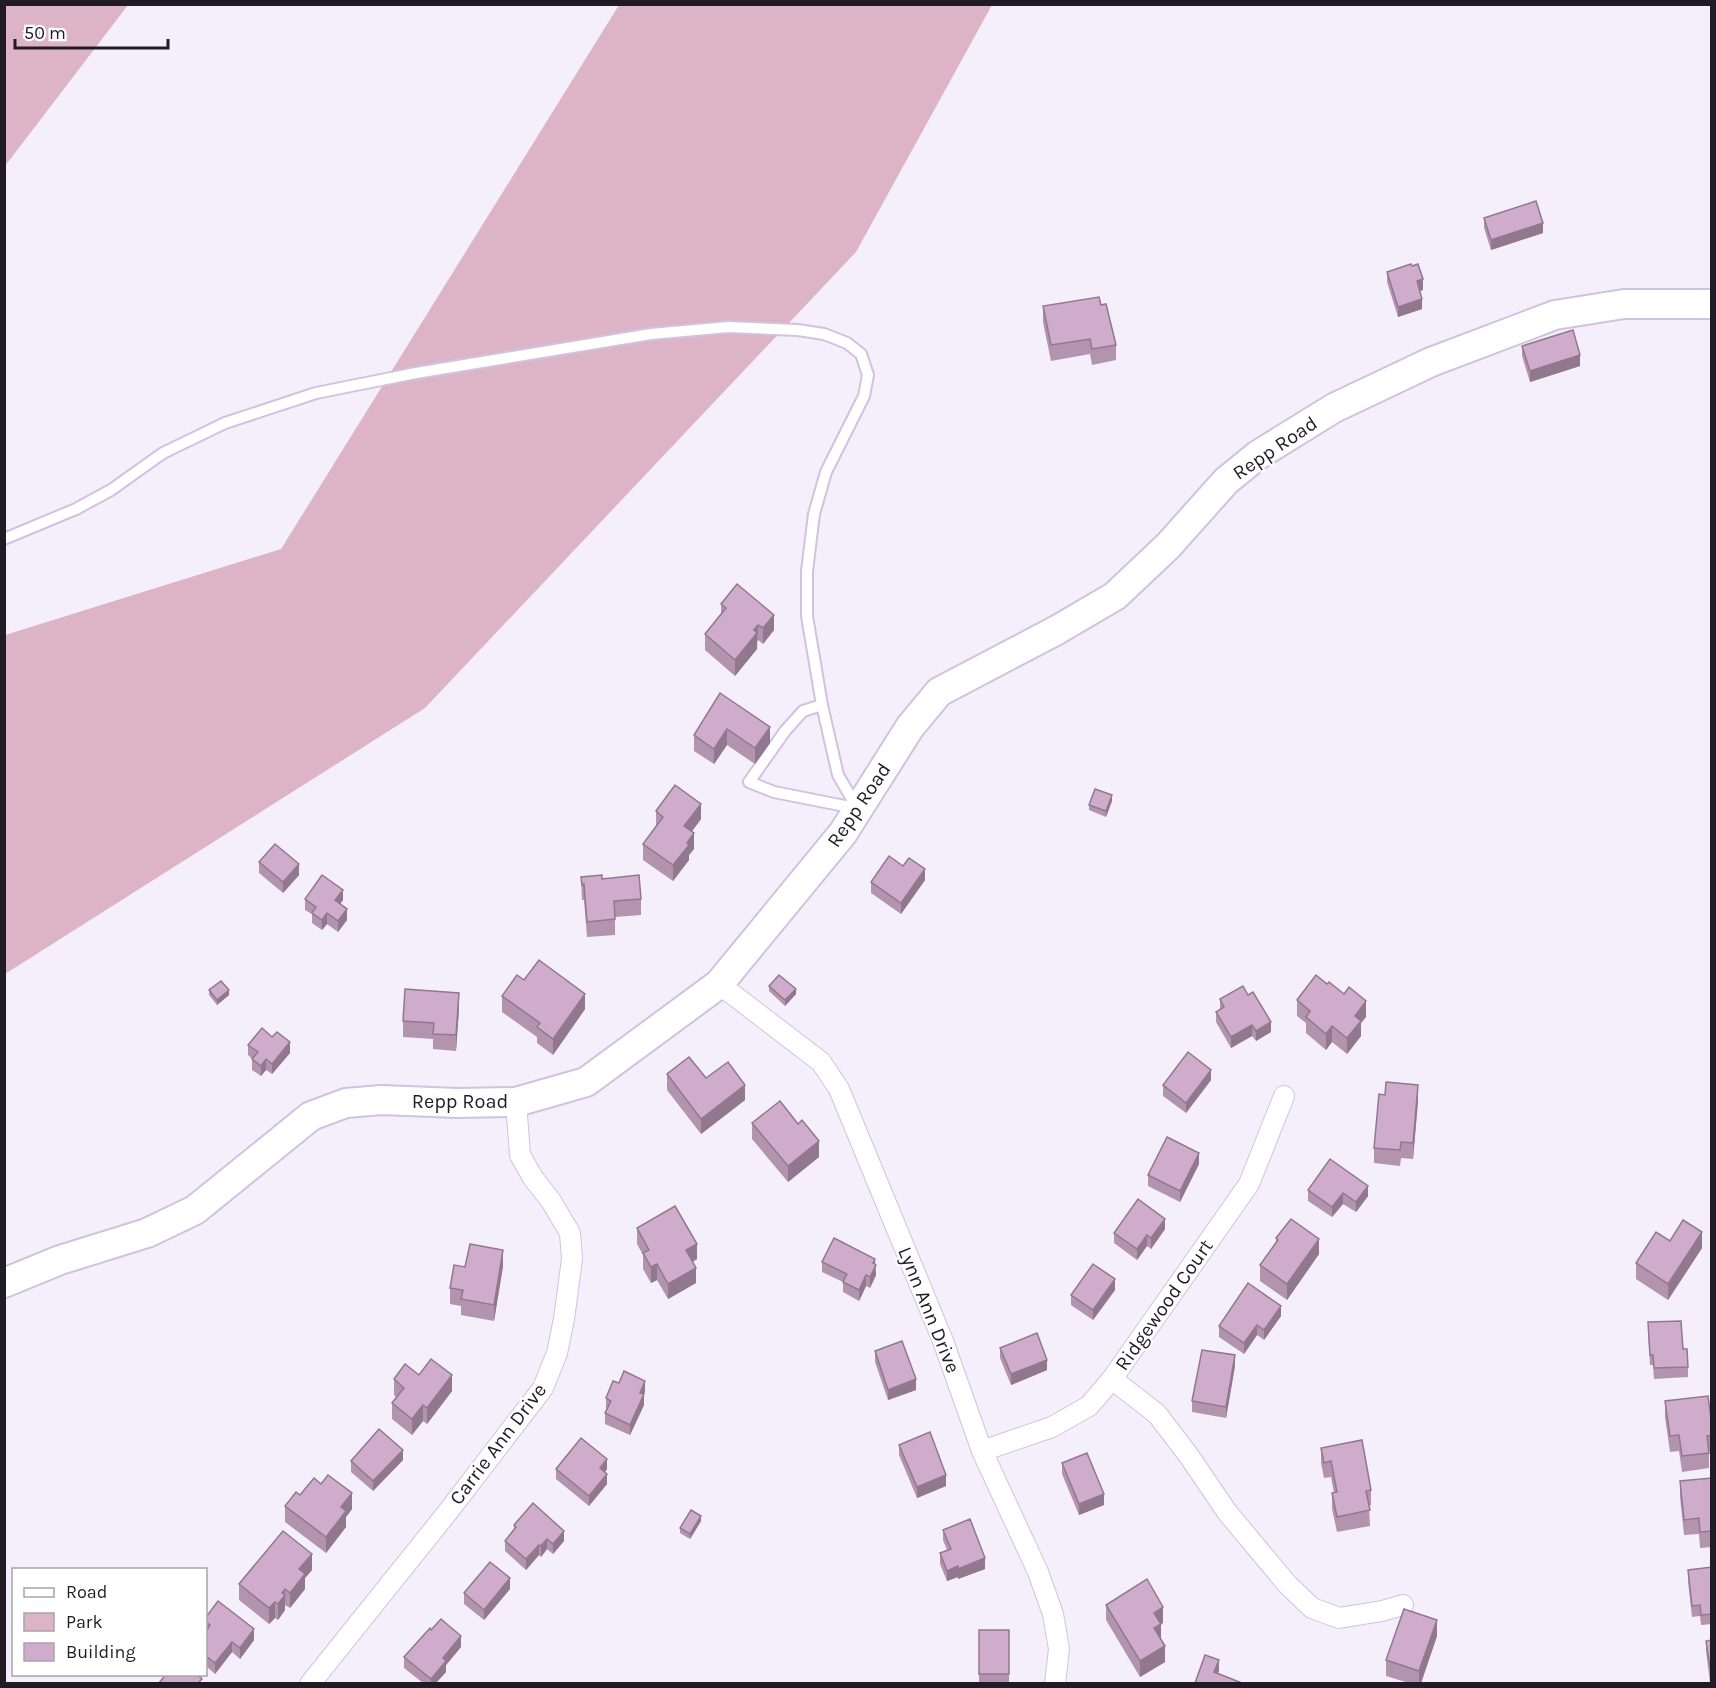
<svg xmlns="http://www.w3.org/2000/svg" width="1716" height="1688" font-family="Karla,sans-serif">
<style>
.green{fill:#ddb4c5}
.lines{fill:none;stroke-linecap:round;stroke-linejoin:round}
.lane-casing{stroke:#d1c2e0;stroke-width:14}
.street-casing{stroke:#d1c2e0;stroke-width:22}
.secondary-casing{stroke:#d1c2e0;stroke-width:32}
.lane{stroke:#fff;stroke-width:10}
.street{stroke:#fff;stroke-width:20}
.secondary{stroke:#fff;stroke-width:28}
.wall{fill:#b294af}
.shaded-wall{fill:#91788f}
.building{fill:#cfaccc;stroke:#91788f;stroke-width:1.5}
.labels{text-anchor:middle;dominant-baseline:central;stroke-width:4.5;stroke-linejoin:round;paint-order:stroke}
.street-label{font-size:20px;fill:#211b26;stroke:#fff}
</style>
<rect width="100%" height="100%" fill="#f5effb"/>
<g class="green">
<polygon points="5,4 128,5 5,166 4,5"/>
<polygon points="619,5 992,5 856,252 425,708 5,974 5,635 281,549"/>
</g>
<g class="lines">
<defs>
<g id="lane">
<polyline points="4,539 76,509 111,490 163,453 225,423 316,393 416,373 651,334 728,327 798,330 824,334 847,343 861,354 868,375 864,396 826,472 814,514 807,571 807,616 822,705 838,775 856,806"/>
<polyline points="822,705 803,711 785,731 749,782 774,792 855,808"/>
</g>
<g id="street">
<polyline points="719,984 821,1062 839,1089 943,1341 982,1451 1038,1572 1053,1614 1059,1649 1055,1684"/>
<polyline points="1112,1379 1157,1414 1189,1456 1227,1512 1287,1584 1312,1608 1339,1618 1382,1611 1403,1605"/>
<polyline points="982,1451 1052,1427 1089,1406 1112,1379 1249,1184 1284,1096"/>
<polyline points="310,1684 447,1513 543,1388 557,1353 564,1319 572,1259 570,1233 551,1201 533,1178 520,1155 516,1102"/>
</g>
<polyline id="secondary" points="4,1283 60,1260 147,1233 195,1210 311,1116 346,1103 381,1100 457,1103 516,1102 586,1082 719,984 843,833 910,727 939,692 1057,630 1115,596 1168,546 1226,481 1258,455 1334,408 1431,362 1555,315 1624,304 1712,304"/>
</defs>
<use href="#lane" class="lane-casing"/>
<use href="#street" class="street-casing"/>
<use href="#secondary" class="secondary-casing"/>
<use href="#lane" class="lane"/>
<use href="#street" class="street"/>
<use href="#secondary" class="secondary"/>
</g>
<g class="wall">
<polygon points="1484,218 1543,233 1491,250 1484,228"/>
<polygon points="1387,272 1423,290 1420,291 1422,309 1398,317 1387,282"/>
<polygon points="1101,305 1116,345 1116,360 1092,365 1090,354 1051,361 1043,322 1043,306"/>
<polygon points="1522,346 1580,366 1530,382 1522,356"/>
<polygon points="721,604 774,630 763,644 758,640 757,641 757,649 735,676 705,650 705,634 721,615"/>
<polygon points="720,693 770,743 755,764 727,745 714,764 694,751 694,735"/>
<polygon points="1112,801 1106,817 1089,810 1089,805"/>
<polygon points="656,811 701,819 692,831 694,849 689,855 689,860 673,881 643,860 643,844 656,826"/>
<polygon points="259,862 299,875 283,893 259,873"/>
<polygon points="581,877 602,879 641,899 641,915 615,917 615,935 587,937 584,900 582,900"/>
<polygon points="925,880 901,914 871,893 871,882"/>
<polygon points="305,899 343,900 340,904 347,920 338,932 327,924 322,930 312,923 312,914 305,910"/>
<polygon points="524,980 585,1009 553,1055 537,1043 537,1037 502,1012 502,996"/>
<polygon points="769,986 796,994 785,1006 769,991"/>
<polygon points="209,990 229,995 217,1005 209,995"/>
<polygon points="1248,995 1271,1032 1256,1041 1252,1036 1231,1048 1216,1022 1216,1012 1220,1010 1220,999"/>
<polygon points="1297,1000 1366,1017 1361,1023 1361,1036 1347,1054 1332,1042 1326,1050 1306,1033 1306,1023 1297,1016"/>
<polygon points="459,1009 456,1051 433,1049 433,1039 403,1037 403,1021"/>
<polygon points="248,1045 290,1053 272,1074 266,1070 261,1076 252,1070 252,1059 248,1055"/>
<polygon points="667,1074 706,1078 745,1100 701,1134 667,1090"/>
<polygon points="1211,1080 1186,1113 1163,1096 1163,1085"/>
<polygon points="1385,1095 1418,1101 1413,1159 1401,1158 1400,1166 1374,1163 1374,1148"/>
<polygon points="752,1123 819,1157 788,1182 752,1139"/>
<polygon points="1199,1164 1180,1202 1148,1186 1148,1175"/>
<polygon points="1308,1190 1368,1196 1356,1212 1343,1204 1332,1217 1308,1201"/>
<polygon points="637,1228 697,1259 693,1262 696,1283 668,1299 657,1280 651,1283 643,1269 643,1255 637,1244"/>
<polygon points="1165,1229 1151,1249 1147,1246 1137,1260 1114,1243 1114,1233"/>
<polygon points="1276,1238 1319,1254 1287,1300 1260,1281 1260,1265 1276,1242"/>
<polygon points="1702,1248 1668,1300 1636,1279 1636,1263"/>
<polygon points="822,1262 875,1264 876,1275 870,1288 866,1286 859,1301 843,1292 843,1282 822,1272"/>
<polygon points="503,1266 494,1321 461,1315 461,1306 450,1304 450,1288 465,1267"/>
<polygon points="1115,1290 1093,1320 1071,1305 1071,1295"/>
<polygon points="1281,1316 1264,1340 1257,1335 1244,1354 1219,1337 1219,1326"/>
<polygon points="1648,1333 1683,1349 1688,1367 1688,1377 1654,1379 1653,1365 1650,1365"/>
<polygon points="1000,1348 1047,1370 1011,1385 1000,1358"/>
<polygon points="875,1351 916,1390 888,1400 875,1362"/>
<polygon points="1235,1366 1226,1418 1192,1412 1192,1401"/>
<polygon points="419,1375 452,1391 427,1424 423,1421 412,1435 392,1419 392,1403 396,1397 394,1395 394,1379"/>
<polygon points="619,1383 645,1391 644,1394 644,1405 630,1435 605,1424 605,1413 607,1409 606,1409 606,1398"/>
<polygon points="1665,1401 1712,1425 1712,1450 1709,1451 1709,1468 1682,1472 1679,1451 1670,1452 1665,1417"/>
<polygon points="899,1445 946,1486 917,1498 899,1455"/>
<polygon points="1321,1448 1371,1490 1371,1505 1369,1506 1370,1526 1337,1532 1332,1509 1332,1493 1334,1493 1331,1477 1324,1478 1321,1463"/>
<polygon points="403,1460 373,1491 351,1472 351,1461"/>
<polygon points="1062,1463 1104,1505 1079,1515 1062,1474"/>
<polygon points="556,1469 607,1469 605,1472 607,1484 589,1506 556,1479"/>
<polygon points="1712,1478 1712,1547 1700,1548 1699,1534 1684,1535 1680,1497 1680,1481"/>
<polygon points="300,1495 352,1509 346,1517 346,1527 326,1553 285,1522 285,1506"/>
<polygon points="701,1521 690,1539 680,1533 680,1528"/>
<polygon points="514,1525 564,1541 553,1554 547,1549 541,1557 539,1555 526,1570 505,1551 505,1541 514,1530"/>
<polygon points="943,1530 985,1569 958,1579 958,1577 947,1581 940,1564 940,1553 947,1550 943,1540"/>
<polygon points="1712,1567 1712,1624 1701,1625 1700,1616 1692,1617 1688,1581 1688,1570"/>
<polygon points="312,1570 305,1578 305,1589 290,1608 285,1605 285,1610 278,1620 275,1618 269,1624 239,1600 239,1584"/>
<polygon points="510,1589 484,1620 464,1604 464,1593"/>
<polygon points="1106,1605 1163,1623 1161,1624 1161,1639 1165,1662 1140,1677 1106,1620"/>
<polygon points="206,1617 254,1640 240,1659 232,1652 215,1674 206,1666"/>
<rect x="979" y="1630" width="30" height="53"/>
<polygon points="1437,1636 1421,1683 1409,1683 1386,1676 1386,1660"/>
<polygon points="1712,1640 1712,1683 1710,1683 1706,1651 1706,1641"/>
<polygon points="461,1647 446,1665 446,1672 436,1683 423,1683 404,1668 404,1657"/>
</g>
<g class="shaded-wall">
<polygon points="1543,223 1543,233 1491,250 1491,240"/>
<polygon points="1423,279 1423,290 1417,292 1417,281"/>
<polygon points="1422,299 1422,309 1398,317 1398,307"/>
<polygon points="1580,355 1580,366 1530,382 1530,371"/>
<polygon points="774,615 774,630 763,644 763,628"/>
<polygon points="758,625 757,649 735,676 735,660 754,630"/>
<polygon points="770,727 770,743 755,764 755,748"/>
<polygon points="727,729 727,745 714,764 714,749"/>
<polygon points="1112,795 1112,801 1106,817 1106,811"/>
<polygon points="701,804 701,819 684,842 684,826"/>
<polygon points="694,833 694,849 689,855 689,860 673,881 673,865"/>
<polygon points="299,864 299,875 283,893 283,882"/>
<polygon points="925,869 925,880 901,914 901,903"/>
<polygon points="343,890 343,900 335,911 335,900"/>
<polygon points="347,909 347,920 338,932 338,921"/>
<polygon points="327,913 327,924 322,930 322,920"/>
<polygon points="796,989 796,994 785,1006 785,1000"/>
<polygon points="229,990 229,995 217,1005 217,1000"/>
<polygon points="459,993 459,1009 456,1051 456,1035"/>
<polygon points="585,994 585,1009 553,1055 553,1039"/>
<polygon points="1366,1001 1366,1017 1361,1023 1361,1036 1347,1054 1347,1038 1355,1016"/>
<polygon points="1271,1022 1271,1032 1256,1041 1256,1031"/>
<polygon points="1252,1025 1252,1036 1231,1048 1231,1037"/>
<polygon points="1332,1026 1332,1042 1326,1050 1326,1034"/>
<polygon points="290,1042 290,1053 272,1074 272,1064"/>
<polygon points="266,1059 266,1070 261,1076 261,1066"/>
<polygon points="1211,1070 1211,1080 1186,1113 1186,1103"/>
<polygon points="745,1085 745,1100 701,1134 701,1119"/>
<polygon points="1418,1085 1418,1101 1413,1159 1413,1143"/>
<polygon points="819,1141 819,1157 788,1182 788,1166"/>
<polygon points="1199,1153 1199,1164 1180,1202 1180,1191"/>
<polygon points="1368,1186 1368,1196 1356,1212 1356,1202"/>
<polygon points="1343,1193 1343,1204 1332,1217 1332,1207"/>
<polygon points="1165,1219 1165,1229 1151,1249 1151,1238"/>
<polygon points="1702,1232 1702,1248 1668,1300 1668,1284"/>
<polygon points="1147,1235 1147,1246 1137,1260 1137,1249"/>
<polygon points="1319,1239 1319,1254 1287,1300 1287,1284"/>
<polygon points="697,1244 697,1259 686,1265 686,1250"/>
<polygon points="503,1250 503,1266 494,1321 494,1305"/>
<polygon points="875,1259 876,1275 870,1288 870,1277 873,1263"/>
<polygon points="657,1264 657,1280 651,1283 651,1267"/>
<polygon points="696,1268 696,1283 668,1299 668,1284"/>
<polygon points="866,1275 866,1286 859,1301 859,1290"/>
<polygon points="1115,1279 1115,1290 1093,1320 1093,1310"/>
<polygon points="1281,1306 1281,1316 1264,1340 1264,1330"/>
<polygon points="1257,1325 1257,1335 1244,1354 1244,1343"/>
<polygon points="1235,1355 1235,1366 1226,1418 1226,1407"/>
<polygon points="1047,1360 1047,1370 1011,1385 1011,1374"/>
<polygon points="452,1375 452,1391 427,1424 427,1408"/>
<polygon points="916,1379 916,1390 888,1400 888,1390"/>
<polygon points="645,1381 645,1391 640,1403 640,1393"/>
<polygon points="644,1394 644,1405 630,1435 630,1425"/>
<polygon points="423,1405 423,1421 412,1435 412,1419"/>
<polygon points="403,1450 403,1460 373,1491 373,1481"/>
<polygon points="607,1459 607,1469 600,1479 600,1468"/>
<polygon points="607,1474 607,1484 589,1506 589,1496"/>
<polygon points="946,1475 946,1486 917,1498 917,1487"/>
<polygon points="352,1493 352,1509 346,1517 346,1527 326,1553 326,1537 341,1507"/>
<polygon points="1104,1494 1104,1505 1079,1515 1079,1504"/>
<polygon points="701,1516 701,1521 690,1539 690,1534"/>
<polygon points="564,1531 564,1541 553,1554 553,1544"/>
<polygon points="547,1539 547,1549 541,1557 541,1546"/>
<polygon points="539,1545 539,1555 526,1570 526,1559"/>
<polygon points="312,1554 312,1570 305,1578 305,1589 290,1608 290,1593 299,1569"/>
<polygon points="985,1558 985,1569 958,1579 958,1569"/>
<polygon points="958,1566 958,1577 947,1581 947,1571"/>
<polygon points="510,1578 510,1589 484,1620 484,1610"/>
<polygon points="285,1589 285,1610 278,1620 278,1604"/>
<polygon points="275,1602 275,1618 269,1624 269,1608"/>
<polygon points="1163,1607 1163,1623 1161,1624 1161,1640 1154,1644 1154,1613"/>
<polygon points="1437,1620 1437,1636 1421,1683 1419,1683 1419,1671"/>
<polygon points="254,1629 254,1640 240,1659 240,1648"/>
<polygon points="461,1636 461,1647 446,1665 446,1672 436,1683 431,1683 431,1679 443,1658"/>
<polygon points="232,1642 232,1652 215,1674 215,1663"/>
<polygon points="1165,1646 1165,1662 1140,1677 1140,1661"/>
<polygon points="1219,1660 1219,1671 1214,1683 1214,1672"/>
</g>
<g class="building">
<polygon points="1536,201 1543,223 1491,240 1484,218"/>
<polygon points="1411,264 1412,266 1418,264 1423,279 1417,281 1422,299 1398,307 1387,272"/>
<polygon points="1099,297 1101,305 1106,304 1116,345 1092,349 1090,339 1051,345 1043,306"/>
<polygon points="1573,330 1580,355 1530,371 1522,346"/>
<polygon points="737,584 774,615 763,628 758,625 754,630 757,633 735,660 705,634 726,608 721,604"/>
<polygon points="720,693 770,727 755,748 727,729 714,749 694,735"/>
<polygon points="675,785 701,804 684,826 694,833 687,843 689,845 673,865 643,844 663,817 656,811"/>
<polygon points="1095,789 1112,795 1106,811 1089,805"/>
<polygon points="275,844 299,864 283,882 259,862"/>
<polygon points="889,856 903,866 909,858 925,869 901,903 871,882"/>
<polygon points="322,875 343,890 335,900 347,909 338,921 327,913 322,920 312,913 316,907 305,899"/>
<polygon points="602,875 602,879 639,875 641,899 614,901 615,919 587,922 584,884 582,885 581,877"/>
<polygon points="539,960 585,994 553,1039 537,1027 540,1023 502,996 517,975 524,980"/>
<polygon points="779,975 796,989 785,1000 769,986"/>
<polygon points="1316,975 1327,984 1329,982 1344,994 1349,987 1366,1001 1355,1016 1361,1021 1347,1038 1332,1026 1326,1034 1306,1017 1310,1011 1297,1000"/>
<polygon points="221,981 229,990 217,1000 209,990"/>
<polygon points="1243,986 1248,995 1253,992 1271,1022 1256,1031 1252,1025 1231,1037 1216,1012 1224,1007 1220,999"/>
<polygon points="405,989 459,993 456,1035 433,1034 434,1023 403,1021"/>
<polygon points="262,1028 272,1037 277,1032 290,1042 272,1064 266,1059 261,1066 252,1059 258,1052 248,1045"/>
<polygon points="1188,1052 1211,1070 1186,1103 1163,1085"/>
<polygon points="689,1057 706,1078 728,1062 745,1085 701,1119 667,1074"/>
<polygon points="1386,1082 1418,1085 1413,1143 1401,1142 1400,1150 1374,1148 1379,1094 1385,1095"/>
<polygon points="780,1101 798,1124 802,1120 819,1141 788,1166 752,1123"/>
<polygon points="1167,1137 1199,1153 1180,1191 1148,1175"/>
<polygon points="1330,1159 1368,1186 1356,1202 1343,1193 1332,1207 1308,1190"/>
<polygon points="1138,1199 1165,1219 1151,1238 1147,1235 1137,1249 1114,1233"/>
<polygon points="675,1206 697,1244 686,1250 696,1268 668,1284 657,1264 651,1267 643,1253 649,1250 637,1228"/>
<polygon points="1291,1219 1319,1239 1287,1284 1260,1265 1278,1240 1276,1238"/>
<polygon points="1683,1220 1702,1232 1668,1284 1636,1263 1656,1232 1670,1241"/>
<polygon points="834,1238 875,1259 873,1263 876,1265 870,1277 866,1275 859,1290 843,1282 847,1274 822,1262"/>
<polygon points="470,1244 503,1250 494,1305 461,1299 463,1290 450,1288 454,1265 465,1267"/>
<polygon points="1093,1264 1115,1279 1093,1310 1071,1295"/>
<polygon points="1248,1283 1281,1306 1264,1330 1257,1325 1244,1343 1219,1326"/>
<polygon points="1681,1321 1683,1349 1687,1349 1688,1367 1654,1368 1653,1355 1650,1355 1648,1322"/>
<polygon points="1037,1333 1047,1360 1011,1374 1000,1348"/>
<polygon points="902,1341 916,1379 888,1390 875,1351"/>
<polygon points="1202,1350 1235,1355 1226,1407 1192,1401"/>
<polygon points="431,1359 452,1375 427,1408 423,1405 412,1419 392,1403 404,1388 394,1379 405,1364 419,1375"/>
<polygon points="624,1371 645,1381 640,1393 644,1394 630,1425 605,1413 611,1401 606,1398 613,1381 619,1383"/>
<polygon points="1708,1396 1712,1425 1712,1435 1707,1436 1709,1453 1682,1456 1679,1435 1670,1436 1665,1401"/>
<polygon points="379,1429 403,1450 373,1481 351,1461"/>
<polygon points="930,1432 946,1475 917,1487 899,1445"/>
<polygon points="581,1438 607,1459 600,1468 607,1474 589,1496 556,1469"/>
<polygon points="1362,1440 1371,1490 1366,1491 1370,1510 1337,1517 1332,1493 1337,1492 1331,1461 1324,1463 1321,1448"/>
<polygon points="1087,1453 1104,1494 1079,1504 1062,1463"/>
<polygon points="328,1475 352,1493 341,1507 346,1511 326,1537 285,1506 296,1492 300,1495 314,1478 321,1484"/>
<polygon points="1712,1478 1712,1531 1700,1532 1699,1518 1684,1520 1680,1481"/>
<polygon points="533,1503 564,1531 553,1544 547,1539 541,1546 539,1545 526,1559 505,1541 516,1527 514,1525"/>
<polygon points="691,1510 701,1516 690,1534 680,1528"/>
<polygon points="970,1519 985,1558 958,1569 958,1566 947,1571 940,1553 951,1549 943,1530"/>
<polygon points="283,1531 312,1554 299,1569 305,1574 290,1593 285,1589 282,1593 285,1595 278,1604 275,1602 269,1608 239,1584"/>
<polygon points="490,1562 510,1578 484,1610 464,1593"/>
<polygon points="1712,1567 1712,1614 1701,1615 1700,1605 1692,1606 1688,1570"/>
<polygon points="1147,1579 1163,1607 1154,1613 1161,1624 1154,1628 1165,1646 1140,1661 1106,1605"/>
<polygon points="218,1601 254,1629 240,1648 232,1642 215,1663 206,1656 206,1631 210,1625 206,1622 206,1617"/>
<polygon points="1404,1609 1437,1620 1419,1671 1386,1660"/>
<polygon points="441,1619 461,1636 443,1658 446,1661 431,1679 404,1657 430,1628 431,1630"/>
<rect x="979" y="1630" width="30" height="44"/>
<polygon points="1712,1640 1712,1680 1706,1641"/>
<polygon points="1205,1655 1219,1660 1214,1672 1242,1683 1195,1683"/>
<polygon points="166,1674 197,1674 202,1679 198,1683 159,1683"/>
</g>
<g class="labels">
<g class="street-label">
<text transform="translate(1275 448) rotate(-34)">Repp Road</text>
<text transform="translate(859 805) rotate(-56)">Repp Road</text>
<text x="460" y="1101">Repp Road</text>
<text transform="translate(1164 1305) rotate(-55)">Ridgewood Court</text>
<text transform="translate(929 1310) rotate(68)">Lynn Ann Drive</text>
<text transform="translate(498 1444) rotate(-53)">Carrie Ann Drive</text>
</g>
</g>
<rect width="1716" height="1688" fill="none" stroke="#211b26" stroke-width="12"/>
<rect x="12" y="1568" width="195" height="108" fill="#ffffff" stroke="#a6a4a8" stroke-width="1.5"/>
<rect x="24" y="1588" width="30" height="9" fill="#ffffff" stroke="#a6a4a8" stroke-width="1.5"/>
<text x="66" y="1598" font-size="18" fill="#211b26">Road</text>
<rect x="24" y="1613" width="30" height="18" fill="#ddb4c5" stroke="#a6a4a8" stroke-width="1.5"/>
<text x="66" y="1628" font-size="18" fill="#211b26">Park</text>
<rect x="24" y="1643" width="30" height="18" fill="#cfaccc" stroke="#a6a4a8" stroke-width="1.5"/>
<text x="66" y="1658" font-size="18" fill="#211b26">Building</text>
<path d="M15 39v9h153v-9" fill="none" stroke="#211b26" stroke-width="3"/>
<text x="24" y="39" font-size="18" fill="#211b26" stroke="#ffffff" stroke-width="4.5" paint-order="stroke">50 m</text>
</svg>
